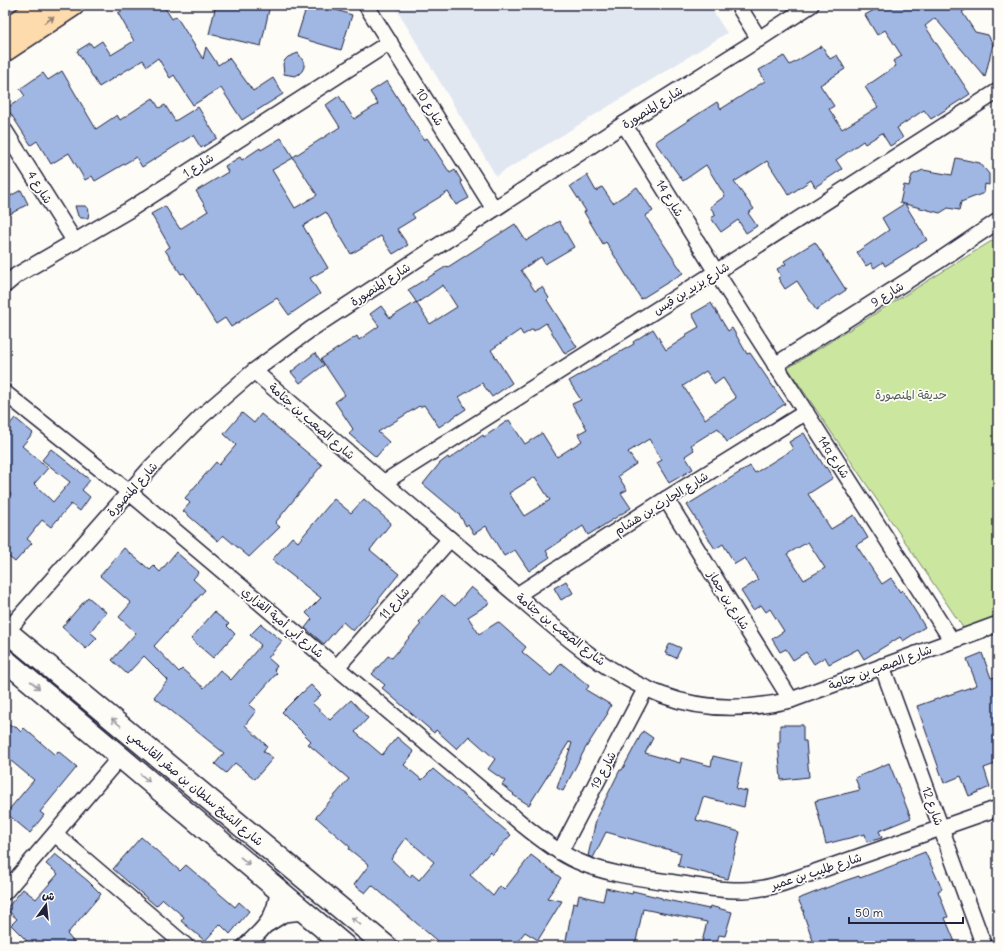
<svg xmlns="http://www.w3.org/2000/svg" width="1003" height="951" font-family="Delius,'Playpen Sans Arabic',sans-serif">
<style>
.built{fill:#e1e7f1}
.green{fill:#cbe79f;stroke:#76846d}
.building{fill:#a0b7e4;stroke:#22223b;fill-rule:evenodd}
.lines{fill:none;stroke-linecap:round;stroke-linejoin:round}
.minor-casing{stroke:#22223b;stroke-width:18}
.secondary-casing{stroke:#22223b;stroke-width:24}
.primary-casing{stroke:#22223b;stroke-width:25}
.minor{stroke:#fdfcf7;stroke-width:15}
.secondary{stroke:#fdfcf7;stroke-width:21}
.primary{stroke:#fedbac;stroke-width:22}
.oneway{stroke:#907e74}
.oneway2{stroke:#9a9aa2}
.labels{text-anchor:middle;dominant-baseline:central;stroke-width:3.5;stroke-linejoin:round;paint-order:stroke}
.street-label{font-size:12px;fill:#22223b;stroke:#fdfcf7}
.park-label{font-size:12px;fill:#555d59;stroke:#fdfcf7}
</style>
<rect width="100%" height="100%" fill="#fdfcf7"/>
<filter id="ink" filterUnits="userSpaceOnUse"><feTurbulence type="fractalNoise" baseFrequency=".025" numOctaves="2"/><feDisplacementMap in="SourceGraphic" scale="8" xChannelSelector="R" yChannelSelector="G"/><feConvolveMatrix kernelMatrix="1 2 1 2 8 2 1 2 1" color-interpolation-filters="sRGB"/></filter>
<g filter="url(#ink)">
<polygon class="built" points="394,5 709,5 727,33 496,176"/>
<polygon class="green" points="998,237 998,616 964,629 788,368"/>
<g class="building">
<polygon points="132,5 163,5 172,19 176,16 203,59 206,47 218,65 229,58 253,91 273,78 283,94 242,120 221,88 193,105 174,75 170,78 158,58 147,66 143,60 99,87 77,51 90,43 93,47 102,41 111,55 134,41 118,13"/>
<polygon points="216,5 270,5 261,46 209,34"/>
<polygon points="307,5 321,5 352,15 341,50 297,37"/>
<polygon points="871,5 974,5 962,12 975,32 988,35 993,44 985,77 935,18 925,26 970,94 931,119 924,110 897,128 903,138 890,146 882,133 865,144 863,141 836,160 842,169 815,187 811,180 789,195 767,161 734,182 754,209 748,213 757,226 746,233 738,220 721,232 711,218 716,215 710,207 725,196 706,165 683,181 655,142 717,102 721,109 765,81 759,70 784,56 790,65 822,46 830,59 837,55 845,69 820,85 834,106 829,109 842,129 878,107 865,87 896,66 893,61 902,56 885,30 877,35 865,15 874,10"/>
<polygon points="298,53 304,62 304,67 302,71 299,74 295,76 284,74 283,64 285,60 288,57"/>
<polygon points="62,71 96,129 117,115 120,120 153,98 159,108 165,105 175,121 198,107 217,138 201,148 193,135 142,167 136,157 95,181 92,176 85,180 69,153 51,164 37,141 31,145 7,108 25,96 20,89 43,73 48,80"/>
<path d="M387,81L424,140L427,138L450,173L455,170L462,182L461,183L469,198L456,205L448,192L412,214L415,218L397,229L408,245L393,254L381,236L351,254L326,212L303,226L328,268L310,278L320,294L289,315L277,298L231,327L225,318L216,324L184,273L181,274L165,250L170,247L151,214L165,206L180,229L208,211L196,191L228,172L225,166L240,157L242,160L260,148L261,150L281,138L293,157L340,127L326,105L339,96L354,119L378,104L370,92ZM293,158L317,195L295,208L272,170Z"/>
<polygon points="956,158 980,163 989,174 989,185 985,184 984,193 961,202 959,210 948,208 940,213 905,204 927,240 885,266 883,262 874,268 871,263 866,266 857,252 889,230 882,218 904,204 900,203 904,185 909,186 912,175 923,170 952,175"/>
<polygon points="587,175 596,191 602,187 613,203 637,187 653,211 645,216 683,273 641,299 606,242 603,244 584,212 586,211 570,186"/>
<polygon points="21,190 28,204 5,217 5,199"/>
<polygon points="75,206 85,206 88,208 89,212 88,218 81,218 78,216"/>
<polygon points="559,221 574,247 545,264 541,257 521,270 535,291 542,287 549,298 547,300 577,347 565,354 546,323 534,331 533,329 523,335 520,330 491,350 512,383 492,397 482,383 459,397 466,409 439,427 424,405 420,407 419,406 378,432 389,442 376,457 349,434 353,429 335,402 345,395 321,359 357,336 359,340 379,326 370,314 381,306 390,318 416,302 430,324 457,307 443,285 417,303 408,290 447,266 448,267 515,224 526,241"/>
<polygon points="815,242 846,290 816,310 797,281 785,289 778,278 781,276 777,269 786,264 784,261"/>
<path d="M711,303L728,331L732,328L747,354L750,353L785,404L727,442L718,428L691,445L694,450L685,456L693,469L669,483L657,463L662,460L649,439L628,452L636,464L618,476L627,490L621,493L631,508L588,535L583,526L546,551L550,557L529,571L515,550L504,556L486,526L474,534L468,524L466,526L459,514L423,484L440,463L448,457L449,459L483,435L484,437L509,420L525,444L542,433L557,457L582,441L578,434L587,429L572,404L581,400L569,381L634,344L633,342L653,329L666,350L687,336L685,335L699,327L692,314ZM706,371L715,384L723,378L736,398L705,419L683,386ZM535,477L550,500L524,516L509,493Z"/>
<polygon points="315,353 324,365 300,383 291,372"/>
<polygon points="242,413 254,423 261,414 322,465 275,523 280,527 249,557 223,535 218,541 183,511 190,503 185,498 216,462 219,465 236,445 224,434"/>
<polygon points="15,418 33,433 22,446 48,468 34,484 53,502 70,482 42,460 51,449 90,480 82,490 90,497 80,511 71,504 51,527 42,520 27,539 32,543 15,562 5,554 5,502 11,494 5,488 5,430"/>
<path d="M804,433L825,468L826,467L833,478L808,494L831,529L854,515L868,538L856,545L882,584L891,578L900,592L902,590L925,627L903,641L900,637L864,659L858,649L829,664L825,657L814,664L806,652L793,660L786,649L780,652L772,639L784,631L770,609L766,612L761,605L753,610L741,591L758,580L745,558L735,564L723,544L715,549L687,505L750,466L755,473L793,449L789,442ZM808,542L825,568L804,580L787,554Z"/>
<polygon points="334,499 351,513 364,499 391,523 370,550 399,574 378,600 379,601 353,631 343,622 324,644 305,628 312,619 306,613 321,598 272,560 292,537 298,542"/>
<polygon points="124,548 150,570 154,566 160,572 176,552 199,572 193,579 205,590 154,646 179,672 182,669 204,688 220,670 231,680 261,645 250,635 261,624 282,641 268,658 277,666 274,670 277,673 249,705 256,711 245,725 267,746 263,751 273,758 255,779 235,763 226,773 215,764 224,753 154,697 168,680 144,656 127,674 112,660 136,633 119,617 131,603 100,576"/>
<polygon points="566,581 573,593 561,600 554,588"/>
<polygon points="471,587 490,603 468,617 479,634 498,622 526,647 522,652 551,676 561,663 589,686 586,690 611,705 607,713 608,713 585,749 563,791 557,788 572,743 569,742 529,805 513,795 514,794 502,785 505,781 488,769 495,759 469,736 457,749 436,730 434,733 382,688 385,685 372,674 388,656 392,658 421,624 419,622 442,595 455,606"/>
<polygon points="88,597 106,612 90,632 97,638 86,649 62,627"/>
<polygon points="214,612 229,624 227,626 235,634 213,658 191,639"/>
<polygon points="670,643 681,648 676,658 665,653"/>
<polygon points="982,653 991,678 998,676 998,763 984,768 990,787 969,796 961,776 944,783 917,706 977,685 967,659"/>
<path d="M311,685L321,695L312,703L330,720L351,700L368,718L355,732L382,755L397,737L414,752L404,765L422,780L433,769L511,835L492,855L490,852L470,875L493,896L500,886L504,890L531,855L561,878L547,898L562,901L538,940L525,932L514,946H443L372,885L365,893L354,885L369,865L349,849L350,847L316,817L349,779L308,744L311,741L282,712L302,692V693ZM406,838L434,862L419,880L412,874L410,877L391,859Z"/>
<polygon points="5,722 12,727 14,725 21,732 24,728 55,755 58,751 77,767 40,812 44,815 30,833 6,813 34,780 5,756"/>
<polygon points="780,725 803,725 803,741 806,741 809,777 781,780 778,743 780,743"/>
<polygon points="643,731 653,738 645,753 680,763 681,758 711,766 713,756 742,763 736,789 747,791 744,807 703,797 696,820 740,832 728,879 678,866 681,853 606,832 593,858 588,856 597,816 620,770 622,770"/>
<polygon points="889,763 911,818 879,831 882,838 867,842 865,834 826,844 815,801 860,790 855,778"/>
<polygon points="141,837 180,871 186,865 235,907 239,902 249,911 230,934 220,924 205,941 181,921 184,917 163,899 156,906 113,869"/>
<polygon points="925,852 942,889 938,891 948,917 945,918 955,942 945,946 815,946 803,913 804,912 798,899 844,881 859,876 860,878 897,864 897,863"/>
<polygon points="55,854 88,881 101,894 67,934 77,946 32,946 11,925 17,919 6,909 23,889 36,899 58,874 46,864"/>
<polygon points="606,888 632,894 633,891 662,898 662,899 709,909 710,906 732,912 725,936 719,935 716,946 701,946 707,922 643,909 635,946 565,946 573,903 577,904 579,895 603,901"/>
</g>
<g class="lines">
<defs>
<g id="minor">
<polyline points="366,5 494,209"/>
<polyline points="738,5 759,39"/>
<polyline points="624,124 716,272 952,641"/>
<polyline points="5,131 75,242"/>
<polyline points="5,285 17,275 129,210 390,42"/>
<polyline points="775,365 937,262 998,221"/>
<path d="M254,371C333,440 413,508 494,576C546,619 598,671 662,695C704,711 748,710 791,700L998,624"/>
<path d="M5,393L129,492L522,824C539,838 557,852 577,861C608,875 642,878 675,883C697,886 720,891 742,890C759,890 776,886 792,880L998,808"/>
<polyline points="383,483 716,272 998,91"/>
<polyline points="666,499 791,700"/>
<polyline points="517,595 666,499 806,412"/>
<polyline points="7,631 153,465 203,415 254,371 311,329 624,124 759,39 811,5"/>
<polyline points="882,666 984,946"/>
<polyline points="337,667 450,539"/>
<polyline points="55,834 186,946"/>
<polyline points="560,852 646,688"/>
<polyline points="5,892 120,757"/>
<polyline points="268,924 284,914 303,912"/>
<path d="M245,946C265,928 276,917 278,889"/>
</g>
<g id="secondary">
<polyline points="5,630 386,946"/>
<polyline points="5,660 345,946"/>
</g>
<g id="primary">
<path d="M31,32C24,33 16,33 17,23L41,5"/>
<polyline points="5,50 73,5"/>
</g>
</defs>
<use href="#minor" class="minor-casing"/>
<use href="#secondary" class="secondary-casing"/>
<use href="#primary" class="primary-casing"/>
<use href="#minor" class="minor"/>
<use href="#secondary" class="secondary"/>
<use href="#primary" class="primary"/>
</g>
<defs><path id="oneway-shaft" d="M-6 0H5M1.5-3L5.5 0L1.5 3" fill="none" stroke-width="1.6" stroke-linecap="round" stroke-linejoin="round"/></defs>
<use class="oneway" href="#oneway-shaft" transform="translate(49 20) rotate(-33)"/>
<g class="oneway2">
<use href="#oneway-shaft" transform="translate(35 685) rotate(40)"/>
<use href="#oneway-shaft" transform="translate(116 722) rotate(-140)"/>
<use href="#oneway-shaft" transform="translate(145 778) rotate(40)"/>
<use href="#oneway-shaft" transform="translate(245 861) rotate(40)"/>
<use href="#oneway-shaft" transform="translate(356 921) rotate(-140)"/>
</g>
</g>
<g class="labels">
<g class="street-label">
<text transform="translate(430 107) rotate(58)">شارع 10</text>
<text transform="translate(652 107) rotate(-32)">شارع المنصورة</text>
<text transform="translate(198 165) rotate(-33)">شارع 1</text>
<text transform="translate(40 187) rotate(58)">شارع 4</text>
<text transform="translate(670 198) rotate(58)">شارع 14</text>
<text transform="translate(380 284) rotate(-33)">شارع المنصورة</text>
<text transform="translate(691 288) rotate(-32)">شارع يزيد بن قيس</text>
<text transform="translate(887 294) rotate(-32)">شارع 9</text>
<text transform="translate(312 421) rotate(41)">شارع الصعب بن جثامة</text>
<text transform="translate(834 457) rotate(57)">14a شارع</text>
<text transform="translate(132 489) rotate(-48)">شارع المنصورة</text>
<text transform="translate(661 503) rotate(-32)">شارع الحارث بن هشام</text>
<text transform="translate(729 600) rotate(58)">شارع بن جماز</text>
<text transform="translate(394 603) rotate(-48)">شارع 11</text>
<text transform="translate(283 622) rotate(40)">شارع أبي أمية الفزاري</text>
<text transform="translate(561 629) rotate(38)">شارع الصعب بن جثامة</text>
<text transform="translate(880 667) rotate(-20)">شارع الصعب بن جثامة</text>
<text transform="translate(603 770) rotate(-62)">شارع 19</text>
<text transform="translate(196 788) rotate(40)">شارع الشيخ سلطان بن صقر القاسمي</text>
<text transform="translate(933 806) rotate(70)">شارع 12</text>
<text transform="translate(816 871) rotate(-18)">شارع طليب بن عمير</text>
</g>
<g class="park-label">
<text x="911" y="394">حديقة المنصورة</text>
</g>
</g>
<rect width="1003" height="951" fill="none" stroke="#fdfcf7" stroke-width="20"/>
<rect x="10" y="10" width="983" height="931" fill="none" stroke="#22223b" stroke-width="1.5" filter="url(#ink)"/>
<g transform="translate(46 905) rotate(15)" stroke="#fdfcf7" stroke-width="3" paint-order="stroke">
<path d="M0-3L7 15L0 10L-7 15Z" fill="#22223b"/>
<text y="-6" font-size="11" font-weight="bold" text-anchor="middle" fill="#22223b">ش</text>
</g>
<path d="M849 917v6h114v-6" fill="none" stroke="#22223b" stroke-width="2"/>
<text x="855" y="917" font-size="12" fill="#22223b" stroke="#fdfcf7" stroke-width="3" paint-order="stroke">50 m</text>
</svg>
